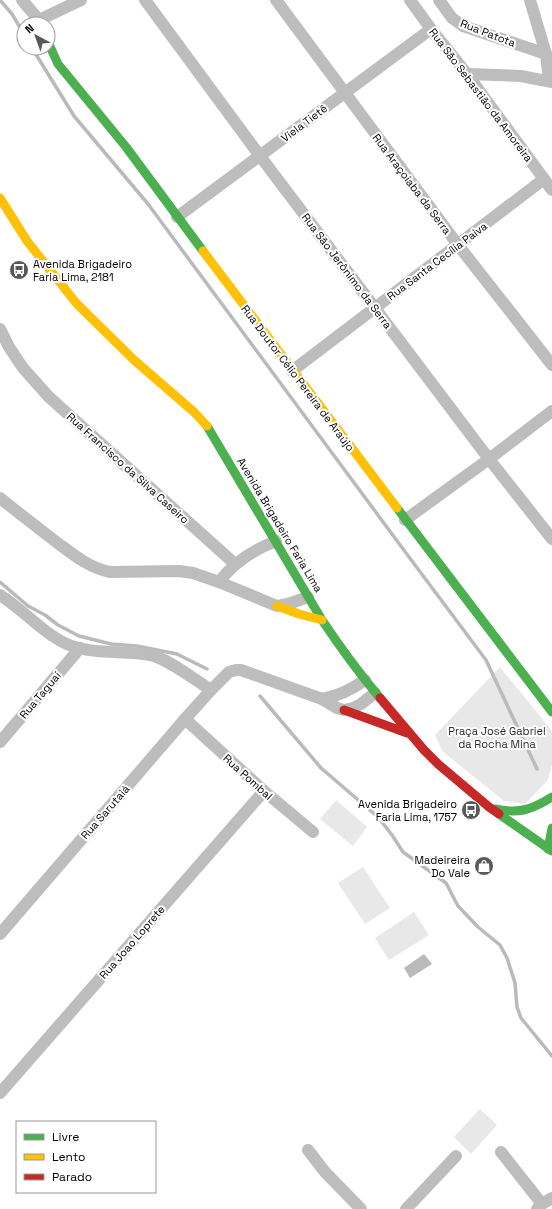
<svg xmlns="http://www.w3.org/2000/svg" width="552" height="1209" font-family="'Space Grotesk',sans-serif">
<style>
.green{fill:#e8e8e8}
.water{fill:#bababa}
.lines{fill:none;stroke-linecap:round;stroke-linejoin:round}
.stream{stroke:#bababa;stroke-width:3.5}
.street{stroke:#bdbdbd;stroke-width:12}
.fast{stroke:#4caf50;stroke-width:9}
.slow{stroke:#ffc107;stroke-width:9}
.jam{stroke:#c62828;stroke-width:9}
.labels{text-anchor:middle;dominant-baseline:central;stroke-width:4;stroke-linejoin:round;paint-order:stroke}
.street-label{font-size:11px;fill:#000;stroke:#fff}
.poi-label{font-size:11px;fill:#000;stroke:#fff;text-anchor:end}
.park-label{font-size:11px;fill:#2c2c2c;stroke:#fff}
</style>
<rect width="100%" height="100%" fill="#fff"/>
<g class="green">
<polygon points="500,667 552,731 552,765 548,780 525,804 504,801 442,751 435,735"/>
<polygon points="336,800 367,827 353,846 320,819"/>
<polygon points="363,867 390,908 365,924 338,883"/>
<polygon points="414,912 429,935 389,960 375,938"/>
<polygon points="480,1109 497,1125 471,1154 454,1137"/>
</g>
<polygon class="water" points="424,954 432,964 410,978 404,968"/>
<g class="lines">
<g class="stream">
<polyline points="0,0 12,14 24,34"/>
<polyline points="32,48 74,116 148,204 406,553 486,660 537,769"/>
<polyline points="0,582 28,606 45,615 58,625 79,636 111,644 137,646 177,654 207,669"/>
<polyline points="260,696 321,768 378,817 392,835 403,852 446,883 458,906 478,927 500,945 507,958 515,983 517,1007 521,1018 552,1056"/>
</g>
<g class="street">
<polyline points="22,0 39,20 41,24"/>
<polyline points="145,0 260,156 489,459 552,539"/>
<polyline points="276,0 458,245 552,365"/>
<polyline points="410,0 431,29 467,74 552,190"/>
<polyline points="439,0 452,18 463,26 546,54"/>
<polyline points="530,0 546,54 549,81"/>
<polyline points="39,20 81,0"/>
<polyline points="467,74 521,76 552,82"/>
<polyline points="177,217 431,29"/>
<polyline points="0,329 9,347 23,368 49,397 235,564"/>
<polyline points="292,371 544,179"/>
<path d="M0,498C19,513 39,529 59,544C75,556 90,568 110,572L179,571L193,573L219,582L277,606L291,603L308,597"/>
<polyline points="405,520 489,459 552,411"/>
<path d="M219,582C234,562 253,550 276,541"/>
<path d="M0,595C24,610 43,634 69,645C95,655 124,650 150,655C167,658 195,680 211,690"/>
<path d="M322,699C339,696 351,690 365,680"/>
<polyline points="185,719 264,791 313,832"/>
<polyline points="0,742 80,648"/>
<polyline points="0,934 185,719 211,690 229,672 236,670 241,670 322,699 337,708 344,710 353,708 361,704 375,693"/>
<polyline points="0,1093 264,791"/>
<polyline points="308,1150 325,1172 361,1209"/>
<polyline points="501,1152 542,1204"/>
<polyline points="406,1209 456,1156"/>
<polyline points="537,1209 542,1204 552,1198"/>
</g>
<g class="fast">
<polyline points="48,42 58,64 126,147 203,251"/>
<path d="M207,426L322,620C340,647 359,673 380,698"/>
<polyline points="397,508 552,712"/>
<path d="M495,809C519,814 531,810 552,797"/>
<polyline points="499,814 552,851"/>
<polyline points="548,849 552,828"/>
</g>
<g class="slow">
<polyline points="0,198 27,241 77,304 134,360 194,412 207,426"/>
<polyline points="203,251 397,508"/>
<polyline points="277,606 299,614 322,620"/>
</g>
<g class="jam">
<polyline points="380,698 424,750 438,764 489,807 499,814"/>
<polyline points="344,710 407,733"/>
</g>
</g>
<defs>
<symbol id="bus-disc" viewBox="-11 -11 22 22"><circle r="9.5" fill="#595959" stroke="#fff"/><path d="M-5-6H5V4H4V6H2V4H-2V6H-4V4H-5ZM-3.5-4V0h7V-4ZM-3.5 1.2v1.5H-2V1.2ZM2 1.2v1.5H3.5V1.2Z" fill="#fff"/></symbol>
<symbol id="shop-disc" viewBox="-11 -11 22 22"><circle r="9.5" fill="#595959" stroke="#fff"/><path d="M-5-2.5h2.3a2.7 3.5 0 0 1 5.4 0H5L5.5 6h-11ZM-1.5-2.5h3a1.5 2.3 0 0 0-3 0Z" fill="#fff"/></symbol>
</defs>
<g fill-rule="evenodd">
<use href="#bus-disc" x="8" y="259" width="22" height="22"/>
<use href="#bus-disc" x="460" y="799" width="22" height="22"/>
<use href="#shop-disc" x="473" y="855" width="22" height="22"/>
</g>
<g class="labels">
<g class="street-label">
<text transform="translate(488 33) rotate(21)">Rua Patota</text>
<text transform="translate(481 95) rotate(53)">Rua São Sebastião da Amoreira</text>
<text transform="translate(304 123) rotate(-37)">Viela Tietê</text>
<text transform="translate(412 184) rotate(53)">Rua Araçoiaba da Serra</text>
<text transform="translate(437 261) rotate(-37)">Rua Santa Cecília Paiva</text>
<text transform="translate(347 271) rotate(53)">Rua São Jerônimo da Serra</text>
<text transform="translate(298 378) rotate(53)">Rua Doutor Célio Pereira de Araújo</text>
<text transform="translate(128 468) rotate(42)">Rua Francisco da Silva Caseiro</text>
<text transform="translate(280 525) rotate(59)">Avenida Brigadeiro Faria Lima</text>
<text transform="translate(40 695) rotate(-50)">Rua Taguaí</text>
<text transform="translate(248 777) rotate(42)">Rua Pombal</text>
<text transform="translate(105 812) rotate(-49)">Rua Sarutaiá</text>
<text transform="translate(132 942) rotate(-49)">Rua Joao Loprete</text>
</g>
<g class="poi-label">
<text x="33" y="264" text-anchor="start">Avenida Brigadeiro<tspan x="33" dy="13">Faria Lima, 2181</tspan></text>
<text x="457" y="804">Avenida Brigadeiro<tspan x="457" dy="13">Faria Lima, 1757</tspan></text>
<text x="470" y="860">Madeireira<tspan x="470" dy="13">Do Vale</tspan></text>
</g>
<g class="park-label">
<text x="497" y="731">Praça José Gabriel<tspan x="497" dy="13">da Rocha Mina</tspan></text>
</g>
</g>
<rect x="16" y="1121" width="140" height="72" fill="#ffffff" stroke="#999999"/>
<rect x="24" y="1134" width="20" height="6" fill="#4caf50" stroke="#999999"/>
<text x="52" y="1141" font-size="12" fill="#000000">Livre</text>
<rect x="24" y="1154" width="20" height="6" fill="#ffc107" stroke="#999999"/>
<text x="52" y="1161" font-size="12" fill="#000000">Lento</text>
<rect x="24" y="1174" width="20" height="6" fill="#c62828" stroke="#999999"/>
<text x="52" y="1181" font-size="12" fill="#000000">Parado</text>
<g transform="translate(36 36) rotate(319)"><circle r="19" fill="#ffffff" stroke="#999999"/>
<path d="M0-3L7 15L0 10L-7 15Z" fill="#595959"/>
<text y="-6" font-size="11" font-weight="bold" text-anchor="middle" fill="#000000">N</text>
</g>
</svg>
